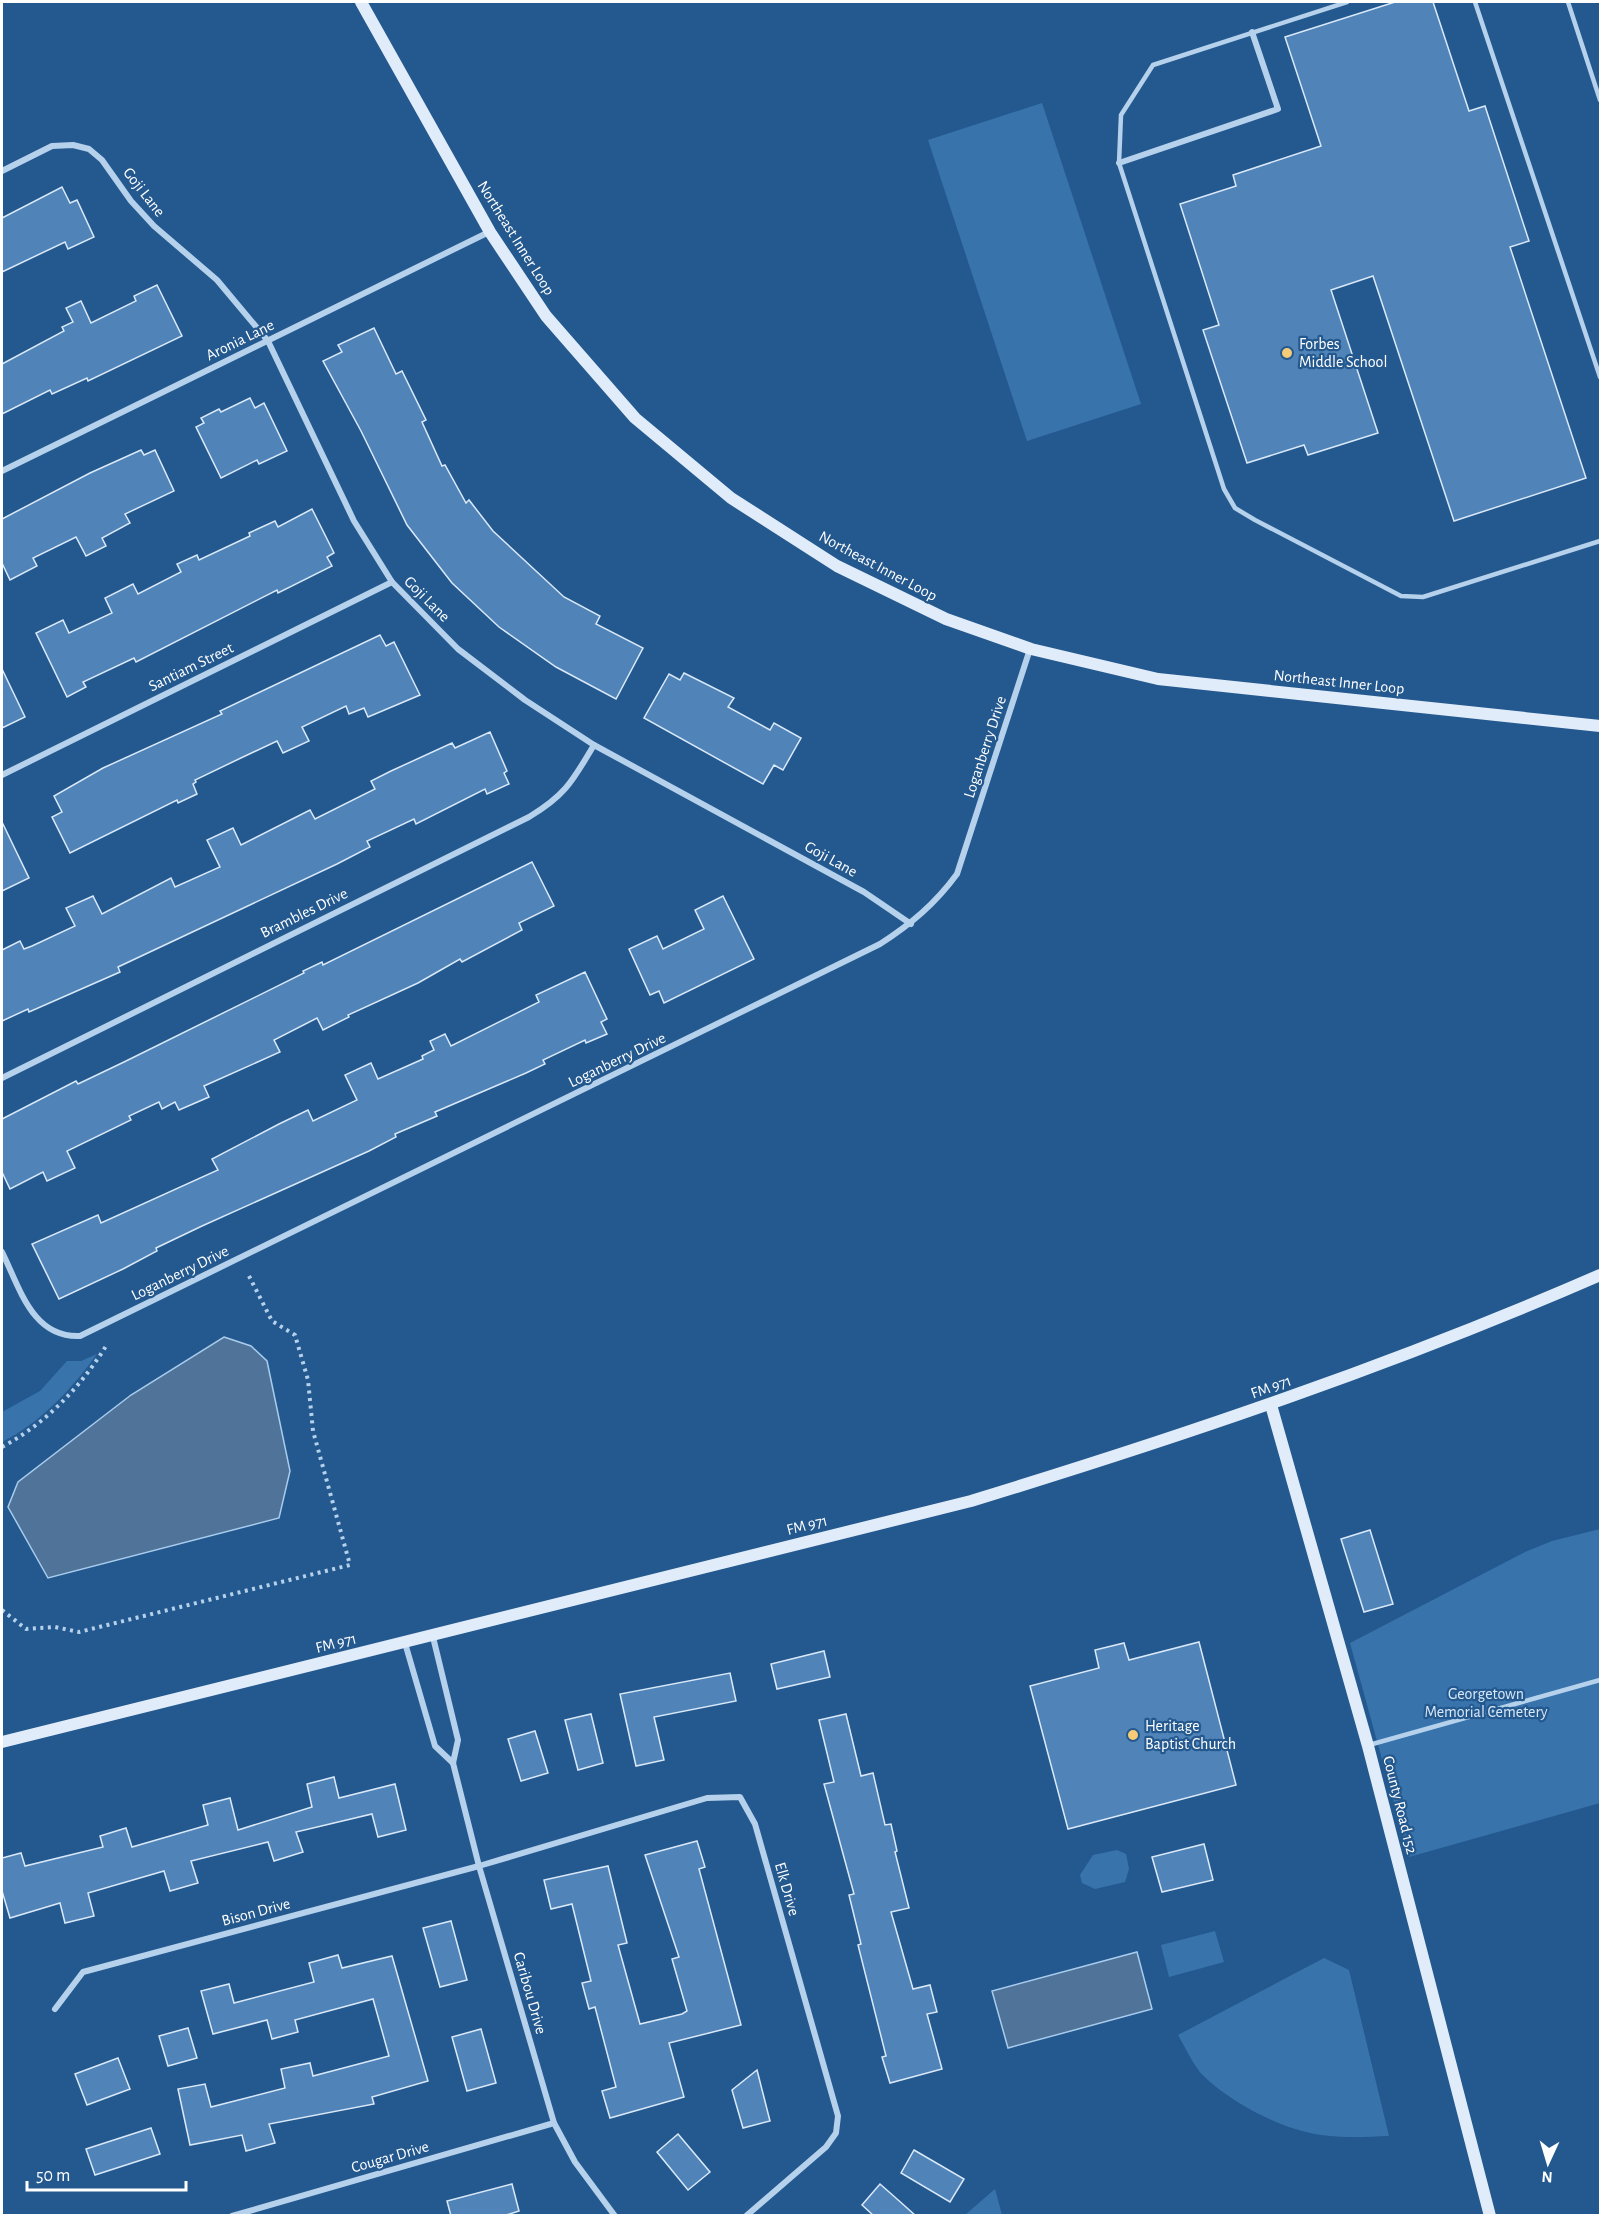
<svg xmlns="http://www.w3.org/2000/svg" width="1602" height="2217" font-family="'Alegreya Sans',sans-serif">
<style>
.green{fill:#3873ac}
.water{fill:#4f7399;stroke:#a9cced;stroke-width:1.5}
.building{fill:#5084b8;stroke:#dae9f9;stroke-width:1.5}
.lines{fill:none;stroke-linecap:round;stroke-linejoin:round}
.path{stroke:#b5d1ec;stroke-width:4;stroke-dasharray:3 4.5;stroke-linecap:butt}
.lane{stroke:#b5d1ec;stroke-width:4.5}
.street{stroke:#b5d1ec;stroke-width:6}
.secondary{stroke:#e0ecf9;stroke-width:12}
.poi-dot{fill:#f6cb78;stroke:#24598f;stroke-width:2}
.labels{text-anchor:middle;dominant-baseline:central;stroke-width:4.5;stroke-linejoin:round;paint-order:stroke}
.street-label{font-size:16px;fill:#fff;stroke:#24598f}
.poi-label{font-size:16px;fill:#fff;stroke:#24598f;text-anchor:start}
.park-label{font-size:16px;fill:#dae9f9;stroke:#24598f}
</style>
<rect width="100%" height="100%" fill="#24598f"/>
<g class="green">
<polygon points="1042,103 1141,404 1027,441 928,140"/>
<path d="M97,1354C72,1389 40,1423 2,1442V1412L40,1391L67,1361H81Z"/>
<polygon points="1600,1529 1600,1803 1409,1857 1350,1643 1525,1552 1552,1541"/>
<polygon points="1117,1850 1126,1854 1129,1869 1125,1882 1095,1889 1082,1883 1080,1875 1093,1855"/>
<polygon points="1215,1931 1224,1962 1169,1977 1161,1945"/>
<path d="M1324,1958L1349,1970L1389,2136C1361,2137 1330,2139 1302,2131C1270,2123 1221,2096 1199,2071C1191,2060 1185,2047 1178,2035Z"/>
<polygon points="995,2189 1002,2215 965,2215"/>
</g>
<g class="water">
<polygon points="224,1337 251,1346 267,1361 290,1471 279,1518 48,1578 8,1507 18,1482 131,1395"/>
<polygon points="1137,1952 1152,2009 1008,2048 992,1991"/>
</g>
<g class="building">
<polygon points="1395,2 1433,2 1469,111 1485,106 1529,241 1510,247 1586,478 1454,521 1373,276 1331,290 1378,433 1308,455 1304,445 1247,463 1203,330 1219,325 1180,204 1236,186 1233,175 1321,146 1285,37"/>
<polygon points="62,187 70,203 77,200 94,237 68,249 65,242 2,272 2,218"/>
<polygon points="157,285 182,336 88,381 87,378 52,394 50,390 2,414 2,364 64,331 62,327 73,322 66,308 81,301 91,323 136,301 134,296"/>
<polygon points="374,328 396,374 402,371 426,420 422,422 442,466 445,465 466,503 469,500 493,531 564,597 600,616 596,624 643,648 616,699 556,667 499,627 452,583 407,525 361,431 323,361 342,352 338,345"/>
<polygon points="250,398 255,408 264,403 287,451 259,464 257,460 221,478 196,427 204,423 201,418 219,409 221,412"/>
<polygon points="141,450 144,455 155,450 174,491 125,514 130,523 102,538 106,546 86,556 76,537 33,558 37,566 10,580 2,563 2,519 90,473"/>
<polygon points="312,509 334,553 327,557 332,566 278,593 277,590 136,662 134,658 83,682 86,687 67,697 36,633 63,620 69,633 112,613 105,598 133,584 138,594 181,572 177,564 197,555 199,560 250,536 249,533 275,521 278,527"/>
<polygon points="380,635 386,646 394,642 420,695 368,717 364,708 349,714 346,706 302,727 309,741 283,753 277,741 243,757 195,780 196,782 193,784 197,794 178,803 177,800 70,853 52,817 62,812 54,796 103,768 222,714 220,711"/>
<polygon points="2,669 25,717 2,728"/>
<polygon points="684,673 734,698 728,707 770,730 774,723 801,738 783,770 774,765 763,784 644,718 669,674 680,680"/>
<polygon points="490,732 507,771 504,773 509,784 487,794 485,789 416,824 414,819 367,841 370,847 337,864 118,967 120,972 29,1012 28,1009 2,1021 2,950 20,941 24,949 32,946 75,926 66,908 93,896 102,914 171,878 175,887 220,867 207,840 233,828 241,845 310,810 315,819 375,789 371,781 391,771 452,743 455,748"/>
<polygon points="2,822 29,878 2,891"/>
<polygon points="532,862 554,906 519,923 522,930 462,962 460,959 418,983 348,1015 349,1017 323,1030 317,1018 274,1040 280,1052 204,1086 209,1097 179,1110 175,1102 162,1109 159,1102 129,1116 131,1120 67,1151 75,1168 47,1181 43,1172 10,1189 2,1172 2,1119 76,1081 78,1084 124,1062 304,973 303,971 322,962 323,965"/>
<polygon points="723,896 754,959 664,1003 659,991 650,995 629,949 657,936 663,949 704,929 695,910"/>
<polygon points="585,972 607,1019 601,1022 607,1034 586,1043 585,1040 543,1060 545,1064 526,1073 435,1112 437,1116 395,1134 396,1137 369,1151 202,1226 156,1248 157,1251 123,1269 59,1299 32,1244 98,1215 101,1223 218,1170 212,1159 279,1124 308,1110 313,1121 357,1100 345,1075 371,1063 378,1079 423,1059 422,1056 434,1050 430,1041 445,1034 451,1046 539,1002 536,995"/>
<polygon points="1370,1530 1393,1604 1364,1612 1341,1539"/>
<polygon points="1199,1642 1236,1785 1068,1829 1030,1686 1099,1668 1095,1650 1124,1643 1129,1660"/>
<polygon points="824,1651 830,1677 777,1689 771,1664"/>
<polygon points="730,1673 736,1701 654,1717 664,1760 636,1766 620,1694"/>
<polygon points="591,1714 603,1763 578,1770 565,1720"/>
<polygon points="846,1714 861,1776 873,1773 885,1825 891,1824 897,1851 895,1852 909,1908 891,1912 913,1989 930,1985 937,2012 927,2014 942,2069 890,2083 882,2057 886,2056 858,1945 861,1944 849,1895 854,1894 824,1784 834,1782 819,1720"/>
<polygon points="535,1731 548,1773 521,1781 508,1739"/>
<polygon points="334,1777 339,1798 395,1784 406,1830 378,1837 372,1814 296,1832 303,1852 274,1861 268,1842 191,1861 198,1883 170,1891 164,1871 88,1893 94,1916 65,1923 60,1903 10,1918 2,1891 2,1858 21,1853 25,1866 103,1847 100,1836 126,1828 132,1847 208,1825 203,1805 230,1798 238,1830 312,1807 307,1784"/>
<polygon points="697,1841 705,1867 699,1869 741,2025 669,2043 684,2097 610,2118 602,2091 616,2087 595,2007 589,2009 582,1983 591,1981 572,1904 551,1909 544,1880 608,1866 627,1943 618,1945 640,2024 682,2014 687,2011 672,1959 679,1957 645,1855"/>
<polygon points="1204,1844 1213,1880 1162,1892 1152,1857"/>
<polygon points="451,1921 467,1980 440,1987 423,1928"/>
<polygon points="338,1955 342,1968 392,1956 428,2081 372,2097 374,2104 269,2124 275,2143 246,2151 242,2135 190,2145 178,2089 205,2084 211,2107 285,2088 281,2069 310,2063 313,2076 389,2056 373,1999 295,2020 298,2032 272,2039 267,2020 213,2034 201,1991 229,1984 234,2003 314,1982 309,1963"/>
<polygon points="188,2028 197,2058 168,2066 159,2036"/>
<polygon points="481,2029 496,2083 467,2091 452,2037"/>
<polygon points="118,2058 130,2089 87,2105 75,2074"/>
<polygon points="757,2070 770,2121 743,2128 732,2090"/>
<polygon points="151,2128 160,2154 95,2175 86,2149"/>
<polygon points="678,2134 710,2172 688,2190 657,2152"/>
<polygon points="914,2150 964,2179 950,2202 901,2173"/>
<polygon points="512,2184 519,2211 503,2216 451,2216 447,2201"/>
<polygon points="880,2184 897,2199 916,2216 874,2216 862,2205"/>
</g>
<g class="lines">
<g class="path">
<path d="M2,1447C45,1424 80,1388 106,1346"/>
<polyline points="2,1610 26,1629 55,1627 79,1632 350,1565 313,1431 308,1380 295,1335 272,1321 249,1276"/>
</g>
<g class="lane">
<polyline points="1347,2 1153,65 1121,115 1119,163 1224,489 1235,508 1255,520 1401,596 1423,597 1600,541"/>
<polyline points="1475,2 1600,377"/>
<polyline points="1568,2 1600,100"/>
<polyline points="1369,1745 1600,1680"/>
</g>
<g class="street">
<polyline points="1119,163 1278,109 1252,32"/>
<polyline points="2,171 52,146 73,145 89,149 102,160 131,201 154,226 217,280 268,341 354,521 392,582 458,649 525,700 594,745 864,892 911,924"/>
<polyline points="2,471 489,232"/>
<polyline points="2,775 392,582"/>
<path d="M2,1078L529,817C566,795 573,780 594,745"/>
<path d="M2,1252C20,1288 32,1338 80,1336L880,944C911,924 935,904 957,874L1030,649"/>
<polyline points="433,1637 458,1740 453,1763 479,1866 554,2123 575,2162 615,2216"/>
<polyline points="405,1643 435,1746 453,1763"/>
<polyline points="55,2009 83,1972 479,1866 707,1798 740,1797 755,1824 838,2116 836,2133 826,2147 746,2216"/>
<polyline points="232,2216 554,2123"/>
</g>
<g class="secondary">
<polyline points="361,2 490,232 546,316 635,418 731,498 837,566 946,619 1031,649 1158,679 1600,726"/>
<polyline points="1271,1405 1368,1746 1490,2216"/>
<path d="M2,1742L971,1501C1184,1436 1396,1364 1600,1275"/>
</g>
</g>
<g class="poi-dot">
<circle cx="1287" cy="353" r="6"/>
<circle cx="1133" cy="1735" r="6"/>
</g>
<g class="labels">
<g class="street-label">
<text transform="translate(144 192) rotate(52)">Goji Lane</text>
<text transform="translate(516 238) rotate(58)">Northeast Inner Loop</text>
<text transform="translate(240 340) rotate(-26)">Aronia Lane</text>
<text transform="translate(878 566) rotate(28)">Northeast Inner Loop</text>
<text transform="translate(427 599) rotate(45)">Goji Lane</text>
<text transform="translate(191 667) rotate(-26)">Santiam Street</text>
<text transform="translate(1339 682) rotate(6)">Northeast Inner Loop</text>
<text transform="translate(985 747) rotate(-72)">Loganberry Drive</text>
<text transform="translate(831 859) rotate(29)">Goji Lane</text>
<text transform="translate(304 913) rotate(-26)">Brambles Drive</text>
<text transform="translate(617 1060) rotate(-26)">Loganberry Drive</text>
<text transform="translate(180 1273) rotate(-26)">Loganberry Drive</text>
<text transform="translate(1271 1387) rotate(-20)">FM 971</text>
<text transform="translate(807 1525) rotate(-14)">FM 971</text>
<text transform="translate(336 1643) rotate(-14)">FM 971</text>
<text transform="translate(1400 1805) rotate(76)">County Road 152</text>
<text transform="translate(787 1889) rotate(74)">Elk Drive</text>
<text transform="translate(256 1912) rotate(-15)">Bison Drive</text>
<text transform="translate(530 1993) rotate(74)">Caribou Drive</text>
<text transform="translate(390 2157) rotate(-16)">Cougar Drive</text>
</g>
<g class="poi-label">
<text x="1299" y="344">Forbes<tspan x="1299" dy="18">Middle School</tspan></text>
<text x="1145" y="1726">Heritage<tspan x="1145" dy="18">Baptist Church</tspan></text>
</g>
<g class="park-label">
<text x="1486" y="1694">Georgetown<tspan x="1486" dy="18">Memorial Cemetery</tspan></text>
</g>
</g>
<rect width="1602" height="2217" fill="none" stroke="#ffffff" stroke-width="6"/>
<g transform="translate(1548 2163) rotate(184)" stroke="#24598f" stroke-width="4.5" paint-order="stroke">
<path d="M0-4.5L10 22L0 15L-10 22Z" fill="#ffffff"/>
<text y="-9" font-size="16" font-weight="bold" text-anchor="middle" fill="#ffffff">N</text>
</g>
<path d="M27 2181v9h159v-9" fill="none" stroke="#ffffff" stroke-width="3"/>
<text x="36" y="2181" font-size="18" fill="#ffffff" stroke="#24598f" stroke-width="4.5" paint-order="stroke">50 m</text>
</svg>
